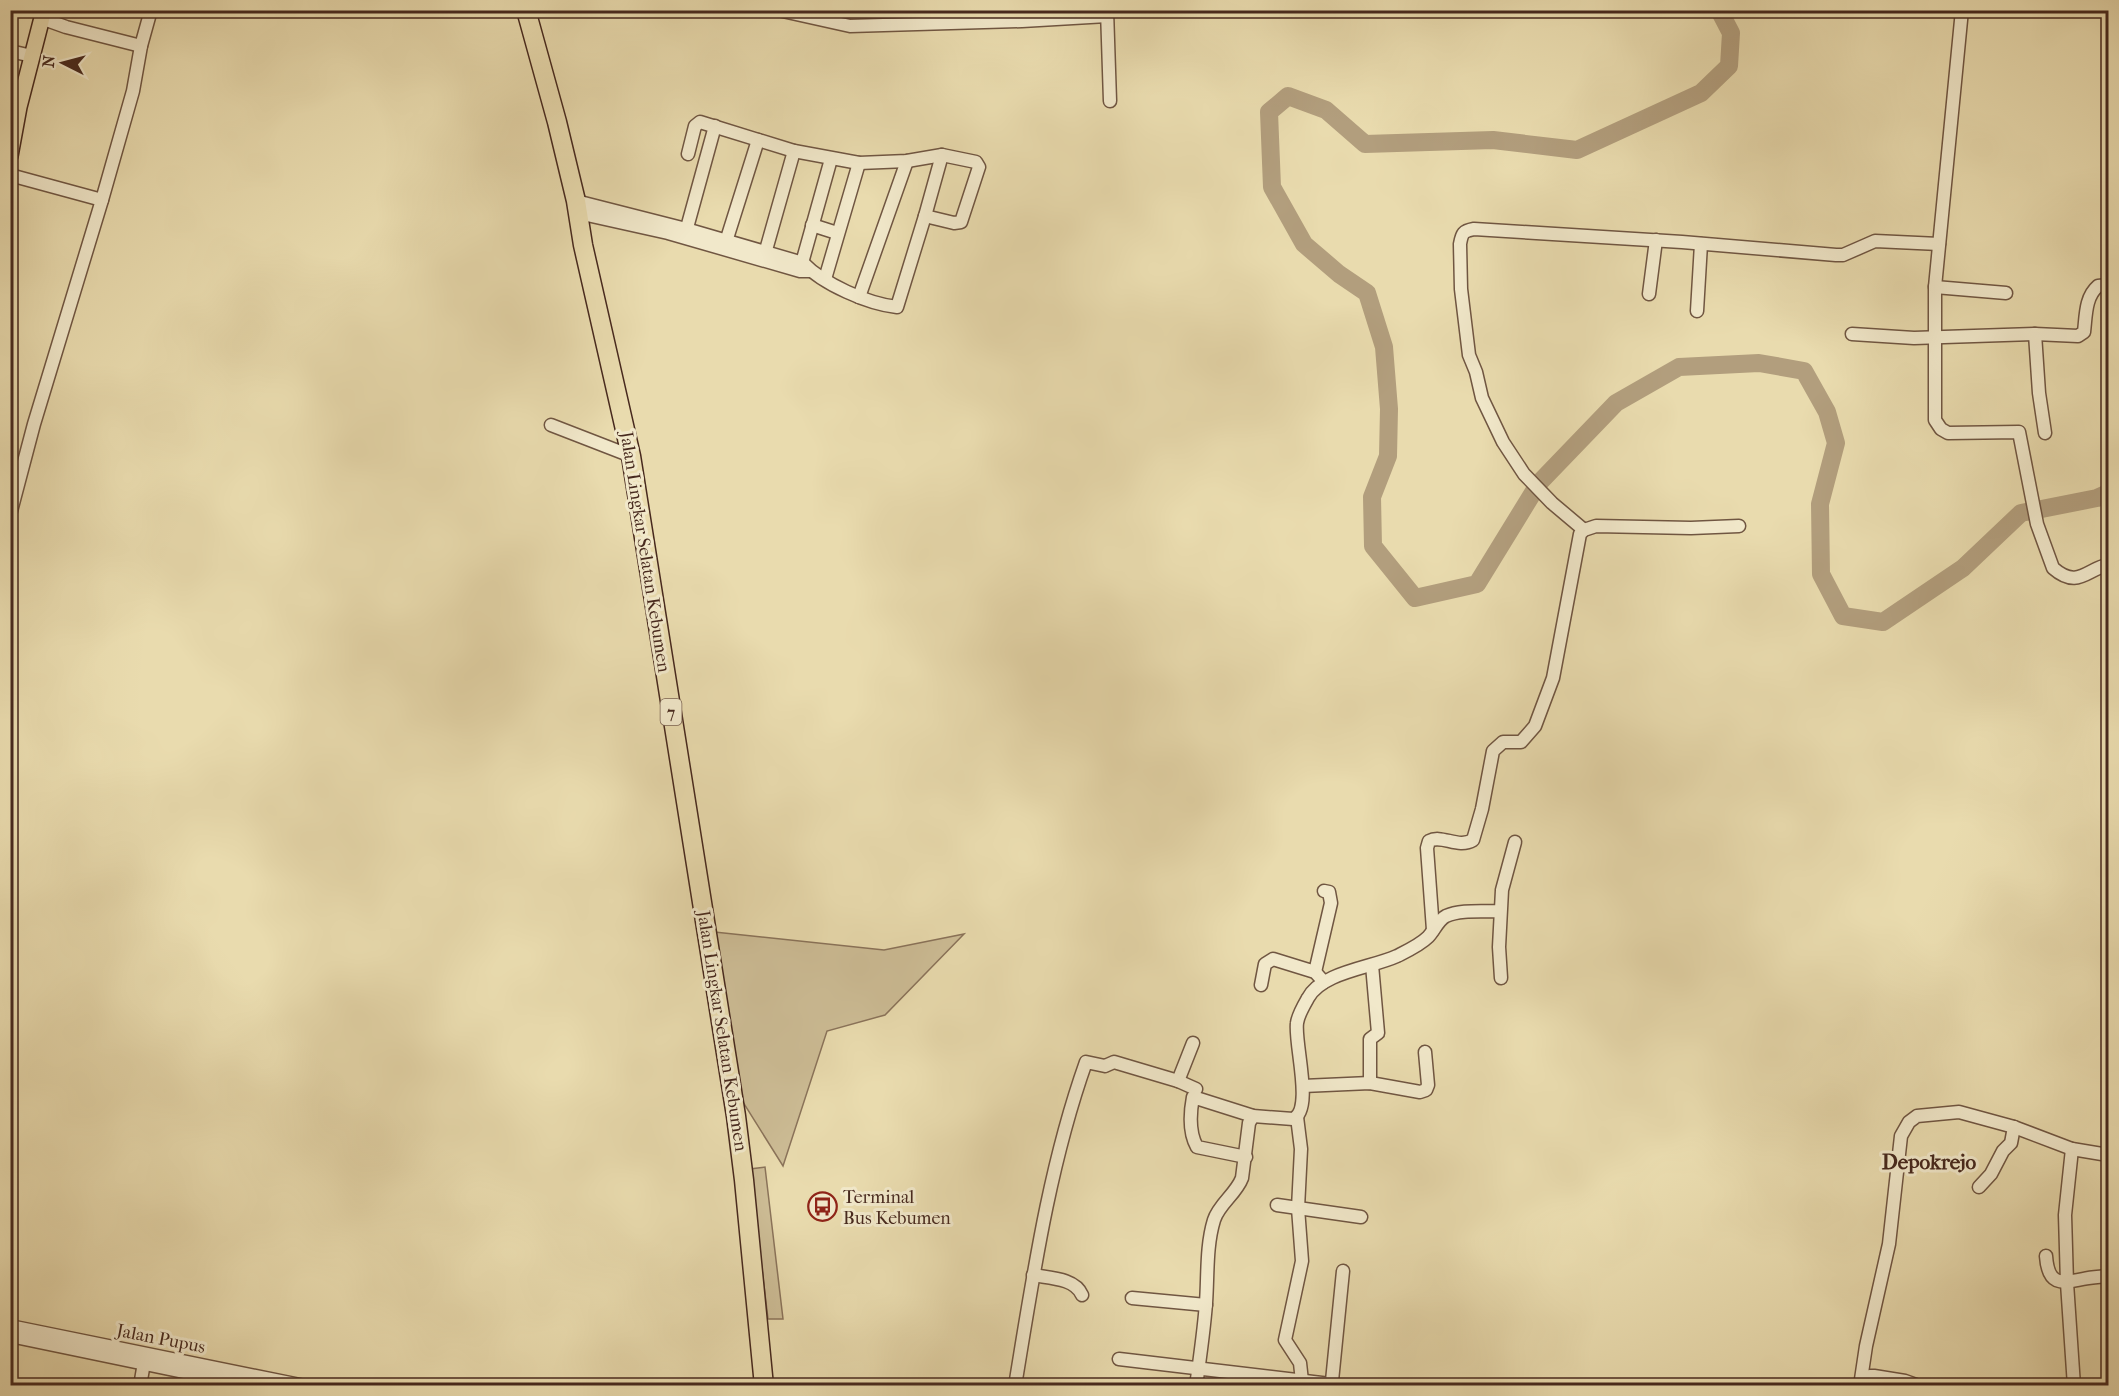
<svg xmlns="http://www.w3.org/2000/svg" width="2119" height="1396" font-family="'IM FELL French Canon',serif">
<style>
.green{fill:#cdbd96;stroke:#8a735a;stroke-width:1.5}
.lines{fill:none;stroke-linecap:round;stroke-linejoin:round}
.river{stroke:#b29e7d;stroke-width:18}
.minor-casing{stroke:#705642;stroke-width:15}
.major-casing{stroke:#47291e;stroke-width:18}
.highway-casing{stroke:#47291e;stroke-width:21}
.minor{stroke:#f1e8ca;stroke-width:12}
.major{stroke:#e9dbae;stroke-width:15}
.highway{stroke:#e9dbae;stroke-width:18}
.labels{text-anchor:middle;dominant-baseline:central;stroke-width:6;stroke-linejoin:round;paint-order:stroke}
.shield{fill:#f1e8ca;stroke:#7a6252;stroke-width:1.5}
.shield-label{font-size:16px;font-weight:bold;fill:#47291e}
.street-label{font-size:18px;fill:#47291e;stroke:#f1e8ca}
.poi-label{font-size:18px;fill:#47291e;stroke:#f1e8ca;text-anchor:start}
.quarter-label{font-size:21px;font-weight:bold;fill:#47291e;stroke:#f1e8ca}
</style>
<rect width="100%" height="100%" fill="#e9dbae"/>
<filter id="stains"><feTurbulence type="fractalNoise" baseFrequency=".00333" numOctaves="4"/><feColorMatrix values="0 0 0 0 .2 0 0 0 0 .09 0 0 0 0 .02 0 0 0 .5 -.17"/></filter>
<radialGradient id="worn" r=".72"><stop offset=".6" stop-color="#630" stop-opacity="0"/><stop offset="1" stop-color="#630" stop-opacity=".3"/></radialGradient>
<g class="green">
<polygon points="705,931 884,950 964,934 885,1015 827,1031 783,1166 726,1075"/>
<polygon points="765,1167 783,1319 768,1319 750,1169"/>
</g>
<g class="lines">
<polyline class="river" points="1719,10 1731,33 1729,66 1701,93 1577,150 1493,140 1365,144 1326,110 1288,96 1269,112 1272,187 1304,244 1339,274 1367,293 1384,347 1389,409 1388,456 1372,497 1373,546 1415,598 1477,584 1539,483 1616,403 1679,367 1759,363 1804,371 1827,412 1836,443 1820,504 1821,574 1843,616 1883,622 1963,568 2021,513 2097,498 2108,493"/>
<defs>
<g id="minor">
<polyline points="778,10 850,26 1022,21 1107,16"/>
<polyline points="1107,10 1110,101"/>
<path d="M1962,10L1935,287V420L1941,429L1948,433L2019,432L2037,524L2053,568C2078,590 2088,568 2108,565"/>
<polyline points="41,18 66,27 141,46"/>
<polyline points="10,51 32,56"/>
<polyline points="688,154 695,126 700,122 794,151 859,163 907,161 942,155 976,162 979,167 961,222 954,223 925,216"/>
<polyline points="10,175 102,200"/>
<path d="M576,201L686,229L803,263C823,284 868,304 897,307L925,216L942,155"/>
<polyline points="578,213 668,233 800,271 810,271"/>
<polyline points="812,225 837,233"/>
<polyline points="685,235 715,126"/>
<polyline points="724,248 758,140"/>
<polyline points="764,257 794,151"/>
<polyline points="800,270 831,159"/>
<polyline points="825,279 859,163"/>
<polyline points="1935,287 2006,293"/>
<polyline points="1649,294 1656,240"/>
<polyline points="859,297 907,161"/>
<polyline points="1697,311 1701,244"/>
<path d="M1852,334L1914,338L2035,334L2078,336L2084,332C2086,316 2085,297 2098,286L2108,285"/>
<polyline points="2035,334 2039,393 2045,433"/>
<polyline points="551,425 631,456"/>
<polyline points="10,515 34,424 102,200 133,91 141,46 151,10"/>
<path d="M1584,530L1552,503L1524,474L1503,442L1482,398L1476,372L1469,355L1461,289L1460,244C1462,233 1463,231 1474,229L1682,242L1836,255H1843L1875,241L1939,244"/>
<path d="M1433,930L1427,848L1429,841C1442,834 1458,849 1473,840L1482,809L1493,751L1503,742H1521L1535,726L1553,678L1580,534L1584,530L1596,526L1691,528L1739,526"/>
<polyline points="1315,972 1331,903 1329,892 1324,891"/>
<polyline points="1501,978 1499,947 1502,890 1515,842"/>
<polyline points="1261,985 1265,964 1273,959 1315,972 1324,982"/>
<polyline points="1178,1081 1193,1043"/>
<polyline points="1370,1083 1370,1039 1378,1033 1372,965"/>
<polyline points="1303,1086 1370,1083 1420,1092 1426,1090 1428,1085 1425,1052"/>
<polyline points="1297,1117 1301,1149 1298,1208 1302,1261 1285,1340 1300,1363 1302,1381"/>
<polyline points="2072,1149 2065,1215 2067,1283 2074,1386"/>
<path d="M1246,1157L1197,1147C1189,1133 1190,1113 1193,1097L1253,1116L1293,1119C1314,1110 1294,1043 1297,1023C1298,1015 1304,1005 1308,998C1322,972 1371,968 1397,956C1407,951 1420,945 1428,937C1434,931 1438,920 1446,916C1461,909 1484,912 1500,911"/>
<polyline points="1979,1187 1991,1174 2003,1151 2011,1143 2014,1127"/>
<polyline points="1277,1205 1361,1217"/>
<path d="M2046,1256C2048,1285 2060,1284 2083,1279C2092,1277 2100,1277 2108,1276"/>
<path d="M1033,1275C1049,1278 1075,1278 1082,1295"/>
<polyline points="1132,1298 1206,1305"/>
<polyline points="10,1326 305,1386"/>
<polyline points="10,1336 251,1386"/>
<polyline points="1119,1359 1330,1384 1332,1381 1343,1271"/>
<polyline points="1860,1383 1870,1376 1874,1376 1905,1381 1919,1386"/>
<polyline points="140,1386 145,1357"/>
<path d="M1015,1386C1033,1277 1049,1166 1086,1062L1105,1066L1114,1062L1178,1081L1196,1089"/>
<path d="M1196,1386C1200,1358 1204,1330 1206,1303C1208,1275 1206,1246 1214,1220C1219,1204 1236,1194 1242,1178L1249,1123L1253,1116"/>
<polyline points="1860,1386 1866,1346 1889,1244 1901,1136 1909,1122 1917,1116 1959,1112 2014,1127 2072,1149 2108,1155"/>
</g>
<polyline id="major" points="10,156 19,107 44,10"/>
<polyline id="highway" points="526,10 557,122 576,201 583,245 631,456 736,1116 744,1180 764,1386"/>
</defs>
<use href="#minor" class="minor-casing"/>
<use href="#major" class="major-casing"/>
<use href="#highway" class="highway-casing"/>
<use href="#minor" class="minor"/>
<use href="#major" class="major"/>
<use href="#highway" class="highway"/>
</g>
<defs>
<symbol id="bus-ring" viewBox="-11 -11 22 22"><circle r="9.5" fill="#f1e8ca" stroke="#8f2418" stroke-width="1.5"/><path d="M-5-6H5V4H4V6H2V4H-2V6H-4V4H-5ZM-3.5-4V0h7V-4ZM-3.5 1.2v1.5H-2V1.2ZM2 1.2v1.5H3.5V1.2Z" fill="#8f2418"/></symbol>
</defs>
<g fill-rule="evenodd">
<use href="#bus-ring" x="806" y="1190" width="33" height="33"/>
</g>
<g class="labels">
<rect class="shield" x="660.5" y="699" width="21" height="26" rx="4.5"/>
<g class="shield-label">
<text x="671" y="712">7</text>
</g>
<g class="street-label">
<text transform="translate(645 552) rotate(81)">Jalan Lingkar Selatan Kebumen</text>
<text transform="translate(722 1031) rotate(81)">Jalan Lingkar Selatan Kebumen</text>
<text transform="translate(161 1339) rotate(11)">Jalan Pupus</text>
</g>
<g class="poi-label">
<text x="843" y="1197">Terminal<tspan x="843" dy="21">Bus Kebumen</tspan></text>
</g>
<g class="quarter-label">
<text x="1929" y="1162">Depokrejo</text>
</g>
</g>
<rect width="2119" height="1396" fill="none" stroke="#e9dbae" stroke-width="36"/>
<rect x="12" y="12" width="2095" height="1372" fill="none" stroke="#47291e" stroke-width="3"/>
<rect x="18" y="18" width="2083" height="1360" fill="none" stroke="#47291e" stroke-width="1.5"/>
<g transform="translate(63 63) rotate(276)" stroke="#f1e8ca" stroke-width="4.5" paint-order="stroke">
<path d="M0-4.5L10 22L0 15L-10 22Z" fill="#47291e"/>
<text y="-9" font-size="16" font-weight="bold" text-anchor="middle" fill="#47291e">N</text>
</g>
<rect width="100%" height="100%" filter="url(#stains)"/>
<rect width="100%" height="100%" fill="url(#worn)"/>
</svg>
